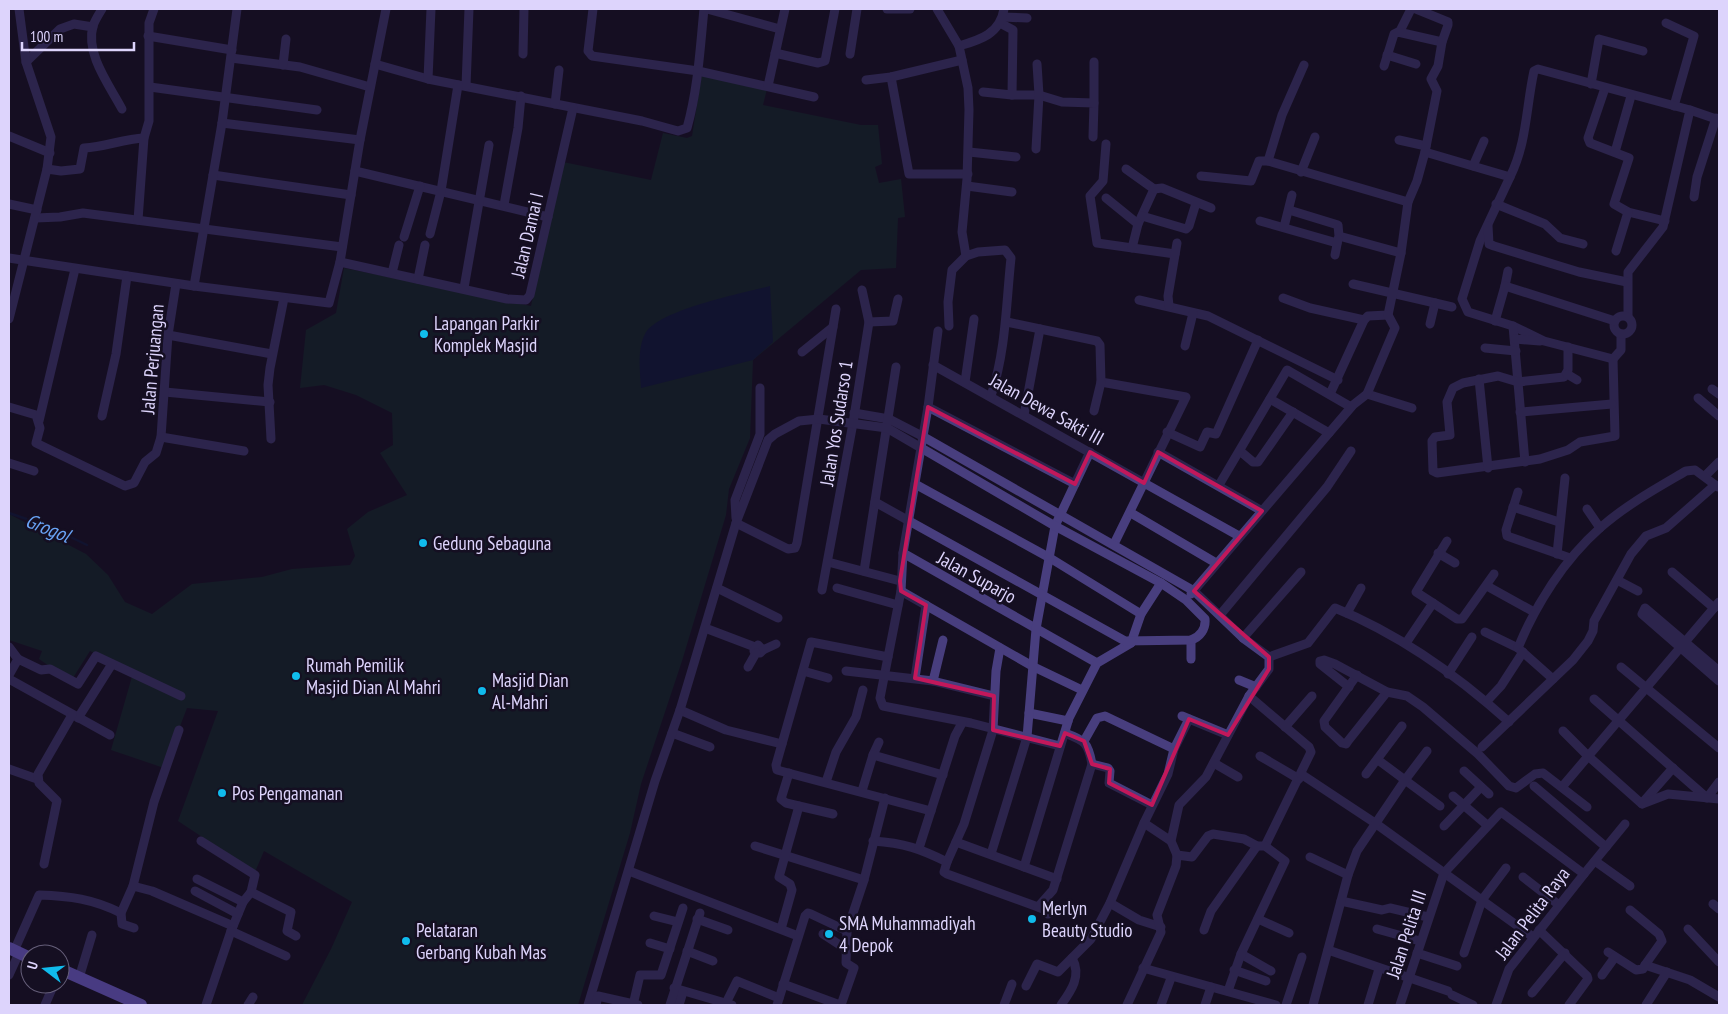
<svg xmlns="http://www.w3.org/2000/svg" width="1728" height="1014" font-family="'PT Sans Narrow',sans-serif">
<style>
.green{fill:#132a2c}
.water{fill:#0d193e}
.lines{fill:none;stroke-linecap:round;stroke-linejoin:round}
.stream{stroke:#0d193e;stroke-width:2.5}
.street{stroke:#483e7e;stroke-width:9}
.secondary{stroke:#8571f5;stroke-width:12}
.marked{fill:none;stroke:#c2185b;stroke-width:4;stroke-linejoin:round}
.poi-dot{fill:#10bbec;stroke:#150f22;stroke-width:2}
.labels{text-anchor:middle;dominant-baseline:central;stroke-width:5;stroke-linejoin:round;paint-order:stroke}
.street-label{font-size:19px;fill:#ddd4fc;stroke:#150f22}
.poi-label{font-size:19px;fill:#ddd4fc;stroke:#150f22;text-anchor:start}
.water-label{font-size:20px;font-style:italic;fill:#69a3f5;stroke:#150f22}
</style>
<rect width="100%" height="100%" fill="#150f22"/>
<polygon class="green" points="702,73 767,89 763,105 861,125 878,125 882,164 875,167 879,183 901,179 905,217 898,218 896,268 861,270 753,360 750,438 729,489 726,515 682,661 641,784 630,833 578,1005 302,1005 331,949 352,902 264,851 255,872 178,821 218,711 187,708 164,768 111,750 133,673 90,651 71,681 39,659 42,651 9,640 9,514 86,554 108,575 125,602 152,614 192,584 262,577 292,569 350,565 355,556 347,529 368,512 407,495 380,453 393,445 392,413 356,395 324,385 300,388 306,330 336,313 344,268 531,306 563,162 651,180 663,133 687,138 692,136"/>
<path class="water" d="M770,286L773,342L753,360L641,388C640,371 637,349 645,334C657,310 743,293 770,286Z"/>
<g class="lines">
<polyline class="stream" points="9,513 50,527 87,545"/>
<g class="street">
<path d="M102,9C99,14 95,20 93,26C85,54 110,86 122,109"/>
<polyline points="593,9 588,51 592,56 698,71 814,97"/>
<polyline points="707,9 780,29"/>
<polyline points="887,9 910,9"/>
<polyline points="937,9 959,46"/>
<polyline points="1003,17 1027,18"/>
<polyline points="1000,23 1013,30 1012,95"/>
<polyline points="1666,23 1694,36 1674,106"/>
<polyline points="1400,31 1411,9"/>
<polyline points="148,36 232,50"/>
<polyline points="775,53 818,63 825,61 835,9"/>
<polyline points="523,54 524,9"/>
<polyline points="850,54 857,9"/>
<polyline points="1387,55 1416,64"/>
<polyline points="231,58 300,67 370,87"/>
<polyline points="26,62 60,29 74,24 93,27"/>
<path d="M375,64L428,79L642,121L678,131L687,128C698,89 700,49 704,9"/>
<polyline points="283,65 286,39"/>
<polyline points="1304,65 1282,115 1268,161 1408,202"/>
<polyline points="1384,66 1394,34 1398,32 1442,42"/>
<polyline points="891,77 909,174 968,174"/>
<polyline points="428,79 431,9"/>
<polyline points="866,80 891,77 962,60"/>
<polyline points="1591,84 1599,39 1643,51"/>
<polyline points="466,86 469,9"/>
<polyline points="768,86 785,9"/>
<polyline points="150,87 317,110"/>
<polyline points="1605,88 1588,138 1590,143 1629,158 1614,204 1628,212 1665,221"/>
<polyline points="983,92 1012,95 1039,95 1062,102 1094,103 1093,137"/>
<polyline points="1094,103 1094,62"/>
<polyline points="555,104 559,70"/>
<polyline points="1690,110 1719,120"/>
<polyline points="222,123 360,140"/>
<polyline points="9,136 50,153"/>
<polyline points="1399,140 1426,146"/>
<polyline points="1106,144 1103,181 1090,196 1097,243 1175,254"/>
<polyline points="1036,149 1039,95 1037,64"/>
<polyline points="969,152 1016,157"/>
<path d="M1425,152L1510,177C1527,143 1526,107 1534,71L1538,69L1690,110L1663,227L1628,272V317"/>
<polyline points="1615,152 1631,96"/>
<polyline points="1473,166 1484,141"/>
<path d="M47,169L61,171L80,169L84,148C105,147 123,139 144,138"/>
<polyline points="1126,169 1154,189 1138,224"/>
<polyline points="355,171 548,217"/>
<polyline points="1301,172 1315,137"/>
<polyline points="213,175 351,195"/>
<polyline points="1201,176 1251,181 1259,161 1268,161"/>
<polyline points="1510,177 1480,241 1462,299 1468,312 1513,326 1544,341 1613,359 1621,350 1621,334"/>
<polyline points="967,186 1012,192"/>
<polyline points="1154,189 1162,188 1211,208"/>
<polyline points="1694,197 1697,177 1716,118"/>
<polyline points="1106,198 1138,224 1132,248"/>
<polyline points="9,204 37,210"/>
<polyline points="1496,204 1545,224 1560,238 1583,244"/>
<polyline points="504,205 518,128 521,96"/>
<polyline points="1289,210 1338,225 1339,236 1401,253"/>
<polyline points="1142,216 1186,229 1189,226 1196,203"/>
<polyline points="35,218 60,217 83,213 342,247"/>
<polyline points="138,220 144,138 149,121 149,23 154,9"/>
<polyline points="1260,221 1337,243"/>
<polyline points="1488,226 1489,244 1494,246 1579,272 1627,282"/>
<polyline points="1284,227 1292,195"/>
<polyline points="430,234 441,191 458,85"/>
<polyline points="404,237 420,186"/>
<polyline points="1616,251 1628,212"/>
<polyline points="1335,255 1338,239"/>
<polyline points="9,258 194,286 329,303 340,262 360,140 386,9"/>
<polyline points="340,262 507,299 526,300 530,295 573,108"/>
<polyline points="392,273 399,245"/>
<polyline points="418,279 425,245"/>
<polyline points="1353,284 1435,303 1430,324"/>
<polyline points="194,286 222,123 237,9"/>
<polyline points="1505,286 1508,271"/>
<polyline points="464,288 489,145"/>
<polyline points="1283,298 1310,308 1364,320"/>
<polyline points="1139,300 1208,316 1338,380"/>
<polyline points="1435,303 1452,307"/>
<polyline points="1169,306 1168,296 1177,243"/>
<circle cx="1623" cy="325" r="9"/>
<polyline points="9,319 47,169 51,137 26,62 19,9"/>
<polyline points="1495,321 1505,286 1615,321"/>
<polyline points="869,322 893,321 898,299"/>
<polyline points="1007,322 1097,341 1100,345 1101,382 1186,397 1114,544"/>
<polyline points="949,326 948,302 952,270 966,256"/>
<polyline points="1513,326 1525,462"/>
<polyline points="168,335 272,354"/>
<polyline points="1515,339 1540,341"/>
<polyline points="1185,346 1193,313"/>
<polyline points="1568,347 1568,370 1564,377 1518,382 1498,376 1463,383 1453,388 1447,402 1450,435 1435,437 1432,441 1433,471 1437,473 1540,459 1568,450 1580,442 1615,436 1613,359"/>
<polyline points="1485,348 1516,351"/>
<polyline points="802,352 833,327"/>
<polyline points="933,365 1239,536"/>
<polyline points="1567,374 1577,380"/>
<polyline points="1479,379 1488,468"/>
<polyline points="965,382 974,319"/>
<polyline points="1712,389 1719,394"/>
<polyline points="165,392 270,402"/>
<polyline points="1330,394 1364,320 1368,316 1388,315 1401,253 1408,202 1417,181 1425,152 1437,91 1431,79 1438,66 1442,42 1448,25 1448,22 1416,9"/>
<polyline points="1367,394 1412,408"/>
<path d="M991,396C1006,350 1006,305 1011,258L1005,250L978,252L966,256L962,232L967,179L969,110L968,88L959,46C980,40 1000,34 1004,9"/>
<polyline points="1698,398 1719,416"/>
<polyline points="1270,399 1329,433"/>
<polyline points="9,407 36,415 40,428 36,443 125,486 134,483 145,462 156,453 161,437 168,335 176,284"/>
<polyline points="928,407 1075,484"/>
<polyline points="1094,411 1101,382"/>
<polyline points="1520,412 1612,404"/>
<polyline points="854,413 889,419 922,436 1194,591 1243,638 1269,657 1269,669 1249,696 1206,777 1179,805 1171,841 1177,855"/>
<polyline points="1024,415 1040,329"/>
<polyline points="102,416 116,354 127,276"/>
<polyline points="39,421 75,269"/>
<polyline points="1167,432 1200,447 1207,432 1216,434 1258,340"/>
<polyline points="161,437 244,451"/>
<polyline points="271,439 268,385 270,368 284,298"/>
<polyline points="1240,451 1253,462 1258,462 1293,412"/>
<polyline points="1158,452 1262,511"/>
<polyline points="9,463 34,471"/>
<polyline points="1705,476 1719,462"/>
<polyline points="915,484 1050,558 1141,614"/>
<polyline points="1219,485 1287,370 1351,407"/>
<polyline points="1518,492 1506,530 1507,536 1570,558"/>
<polyline points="1513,507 1559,522"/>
<polyline points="1587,509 1600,528"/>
<polyline points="1131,513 1216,563"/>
<polyline points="736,518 735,500 760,434 760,388"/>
<polyline points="736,523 788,549 795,548 797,543 836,309"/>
<polyline points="903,553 1097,663"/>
<polyline points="1438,553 1455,563"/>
<polyline points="1557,554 1565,478"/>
<polyline points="828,562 900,581"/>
<polyline points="864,571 896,367"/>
<polyline points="1672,572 1714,608"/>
<polyline points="1617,580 1638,591"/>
<polyline points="1487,586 1534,612"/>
<polyline points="717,588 778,618"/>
<polyline points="837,588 898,605"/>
<polyline points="822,590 853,423 869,322 862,290"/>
<polyline points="901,591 903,553 928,407 938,331"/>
<polyline points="1191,594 1353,405 1367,394 1395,328 1388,315"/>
<polyline points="1433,603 1457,619 1462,619 1494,574"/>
<polyline points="1347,613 1361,588"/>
<polyline points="1220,615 1327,487 1351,451"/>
<polyline points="705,628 755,647"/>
<polyline points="1485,632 1518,648"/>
<polyline points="1243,638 1301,572"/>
<polyline points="1191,640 1191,659"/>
<polyline points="1131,643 1141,614 1161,583"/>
<polyline points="1406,643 1433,603 1416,592 1447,541"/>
<polygon points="758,645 763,650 760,653 754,651"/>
<polyline points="9,647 18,659 9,675"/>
<polyline points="763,650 776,644"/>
<polyline points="888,657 880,698 883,706 971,723 1060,746"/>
<path d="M1269,657L1308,643L1335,608C1399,634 1458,676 1509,722"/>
<polyline points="18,659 41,670 50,669 78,684 96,656 181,696"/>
<polyline points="748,667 756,653"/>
<polyline points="1621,667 1719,748"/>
<polyline points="803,671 828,678"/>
<polyline points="846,671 933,681 994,696"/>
<polyline points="1719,671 1645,608 1642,614 1719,681"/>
<polyline points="1448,674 1472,637"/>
<polyline points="1357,675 1324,721 1325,727 1342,743 1346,744 1348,741 1387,692"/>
<polyline points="915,678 926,605"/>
<polyline points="9,679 110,735"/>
<path d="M1553,679L1518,648C1536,604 1564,560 1600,528C1626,505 1657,488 1686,471L1695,470L1718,487"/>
<polyline points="1239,680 1256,687"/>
<polyline points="933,681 943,640"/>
<polyline points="1349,687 1320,664 1320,661 1324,660 1335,664 1387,692 1407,696 1423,707 1478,754 1509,786 1516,788 1535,774 1543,773 1587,807"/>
<polyline points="1249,696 1309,747 1311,752 1265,846"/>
<polyline points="1594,699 1707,798 1719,782"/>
<polyline points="1487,701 1501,686 1523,652"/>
<polyline points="680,710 726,730 782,744"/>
<polyline points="1029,713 1068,721"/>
<polyline points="1182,716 1228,735"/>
<polyline points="78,718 112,664"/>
<polyline points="1285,727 1312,696"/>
<polyline points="1563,731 1587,755 1642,804"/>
<polyline points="672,733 710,747"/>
<polyline points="1084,741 1097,718 1105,716 1174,749"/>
<polyline points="1482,747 1573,660 1588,641 1593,631 1594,621 1631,554 1646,536 1666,528 1715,485"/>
<polyline points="873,755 879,742"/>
<polyline points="1260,756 1299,779"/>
<polyline points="1378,760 1440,806"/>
<polyline points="1214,763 1238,777"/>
<polyline points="1092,764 1108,768 1110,771 1109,783 1152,805"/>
<polyline points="9,769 37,779"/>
<polyline points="1464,771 1489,794"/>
<polyline points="789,773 781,799 786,803 833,814"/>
<polyline points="1301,774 1375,823 1533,937"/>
<polyline points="1366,774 1402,726"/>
<polyline points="826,782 836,752 856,717 863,690"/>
<polyline points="1534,786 1606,847"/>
<polyline points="1562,787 1719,602"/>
<polyline points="862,791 873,755 943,775"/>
<polyline points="1453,796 1487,825"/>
<polyline points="1644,801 1673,768"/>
<polyline points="1642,804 1668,794 1719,799"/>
<polyline points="931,811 777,770 776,765 811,642 888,657 901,591 1034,667 1082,690"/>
<polyline points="1144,823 1171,841"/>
<polyline points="1444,826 1481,787"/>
<polyline points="201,841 255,875 251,892 243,902 231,931 206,1005"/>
<path d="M873,841C904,843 921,849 947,862L944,872L947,874L1038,907L1048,911V914"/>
<polyline points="956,842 1057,879"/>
<polyline points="755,846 864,880"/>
<polyline points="919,848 955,736 962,723"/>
<polyline points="991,854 1027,737 1036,629 1055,526 1090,452"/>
<polyline points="1310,857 1348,875"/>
<polyline points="1595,861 1630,886"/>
<polyline points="947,862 964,824 993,730 996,671 1000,648"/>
<polyline points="44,864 57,801 39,783 38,774 72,715"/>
<polyline points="1024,867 1069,718 1097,663 1131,643"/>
<polyline points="629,871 798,936"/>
<polyline points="1584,874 1625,824"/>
<polyline points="1523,877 1559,905"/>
<polyline points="197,879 243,902"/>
<polyline points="133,886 152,891 233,926"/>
<polyline points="195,891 238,914"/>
<polyline points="251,892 291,912 287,931 296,936"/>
<polyline points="1341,901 1382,910 1390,908 1428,917"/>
<polyline points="1110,903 1139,920 1161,927"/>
<polyline points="1713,904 1719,909"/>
<path d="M1038,907L1053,890L1092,764C1088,742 1085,741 1065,733"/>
<polyline points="1630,910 1659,934 1662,941 1645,965 1690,980 1719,997"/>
<polyline points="654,916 678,922"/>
<polyline points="697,919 728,930"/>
<polyline points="1258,919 1289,933"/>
<polyline points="134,928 122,924 121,913 133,886 154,802 179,730"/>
<polyline points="781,929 792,890 790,884 779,877 799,806"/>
<polyline points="1377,929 1420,941"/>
<polyline points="1688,929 1719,962"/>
<polyline points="1204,930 1211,911 1257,846"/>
<polyline points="1539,930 1587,976 1588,979 1569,1005"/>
<polyline points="231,931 286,956"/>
<polyline points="823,934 846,949"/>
<polyline points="650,943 670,949"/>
<polyline points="1328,950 1448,991"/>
<path d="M14,951L39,895C70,896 93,899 121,913"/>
<polyline points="687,951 713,961"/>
<polyline points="1608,952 1636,970 1643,969 1645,965"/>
<polyline points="1417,953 1457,966"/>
<polyline points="1464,953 1482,900 1506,868"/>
<polyline points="1241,954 1271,971"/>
<polyline points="1143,968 1276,1005"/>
<polyline points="1234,970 1266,981"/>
<polyline points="9,975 19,953"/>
<polyline points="1602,975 1615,957"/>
<polyline points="79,978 92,935"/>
<polyline points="783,984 840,1005"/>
<polyline points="1026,986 1037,964 1058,972 1091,939 1110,903 1144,823 1168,774 1174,749 1189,719"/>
<polyline points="674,988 732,1005"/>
<polyline points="1532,993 1565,953"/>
<polyline points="1452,995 1473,1005"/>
<polyline points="45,1005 54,984"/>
<polyline points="248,1005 253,997"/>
<path d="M588,1005L655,781L680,710L736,523L768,440L775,434L799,421L819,419L887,428L1055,526L1161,583L1186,600L1205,619C1206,629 1200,637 1191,640L1125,641L875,502"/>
<polyline points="596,1005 598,996 638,1005"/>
<polyline points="633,1005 640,975 661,975 683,908"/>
<polyline points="670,1005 700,913"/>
<polyline points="679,1005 683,992"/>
<polyline points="725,1005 737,981 779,998"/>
<polyline points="777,1005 805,916 808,913 811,914 847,931"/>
<polyline points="841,1005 854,968 846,963 847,931 864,880 885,798"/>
<polyline points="1004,1005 1012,984"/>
<path d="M1061,1005C1071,991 1082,976 1072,958"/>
<polyline points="1127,1005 1161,932 1157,915 1176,866 1177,855 1192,857 1208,836 1213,834 1244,839 1257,846 1265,846 1285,861 1241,954 1228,991"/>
<polyline points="1161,1005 1171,978"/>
<polyline points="1205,1005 1211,987"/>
<polyline points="1286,1005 1302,957"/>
<polyline points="1313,1005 1348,875 1357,851 1405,780 1427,751"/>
<polyline points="1368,1005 1379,969"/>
<polyline points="1400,1005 1444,873 1501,812 1584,874 1509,969 1496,1005"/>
<polyline points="1646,1005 1667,972"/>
</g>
<g class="secondary">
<polyline points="9,948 30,958"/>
<polyline points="60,969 141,1005"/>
</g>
</g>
<path d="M0 0H1728V1014H0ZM928,407L1075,484L1090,452L1144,483L1158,452L1262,511L1194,591L1269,657V669L1228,735L1189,719L1152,805L1109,783L1110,769L1092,764L1084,741L1065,733L1060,746L993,730L994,696L915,678L926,605L901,591L900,581Z" fill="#150f22" fill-opacity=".55" fill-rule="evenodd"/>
<path class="marked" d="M928,407L1075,484L1090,452L1144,483L1158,452L1262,511L1194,591L1269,657V669L1228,735L1189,719L1152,805L1109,783L1110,769L1092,764L1084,741L1065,733L1060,746L993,730L994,696L915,678L926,605L901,591L900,581Z"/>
<g class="poi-dot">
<circle cx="424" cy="334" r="5"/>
<circle cx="423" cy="543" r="5"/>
<circle cx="296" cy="676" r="5"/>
<circle cx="482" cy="691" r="5"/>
<circle cx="222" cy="793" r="5"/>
<circle cx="1032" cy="919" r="5"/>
<circle cx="829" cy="934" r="5"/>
<circle cx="406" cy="941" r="5"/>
</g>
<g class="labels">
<g class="street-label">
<text transform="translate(527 235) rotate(-77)">Jalan Damai I</text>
<text transform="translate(152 359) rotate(-85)">Jalan Perjuangan</text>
<text transform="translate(1047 409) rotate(29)">Jalan Dewa Sakti III</text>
<text transform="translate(836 423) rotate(-81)">Jalan Yos Sudarso 1</text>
<text transform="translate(977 577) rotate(29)">Jalan Suparjo</text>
<text transform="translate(1532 913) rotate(-53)">Jalan Pelita Raya</text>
<text transform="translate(1406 934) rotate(-72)">Jalan Pelita III</text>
</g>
<g class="poi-label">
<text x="434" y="323">Lapangan Parkir<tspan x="434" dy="22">Komplek Masjid</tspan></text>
<text x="433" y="543">Gedung Sebaguna</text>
<text x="306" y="665">Rumah Pemilik<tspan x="306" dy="22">Masjid Dian Al Mahri</tspan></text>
<text x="492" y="680">Masjid Dian<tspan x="492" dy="22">Al-Mahri</tspan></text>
<text x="232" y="793">Pos Pengamanan</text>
<text x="1042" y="908">Merlyn<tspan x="1042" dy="22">Beauty Studio</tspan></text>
<text x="839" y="923">SMA Muhammadiyah<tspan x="839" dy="22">4 Depok</tspan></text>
<text x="416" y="930">Pelataran<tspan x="416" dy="22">Gerbang Kubah Mas</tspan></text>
</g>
<g class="water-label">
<text transform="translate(48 528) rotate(22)">Grogol</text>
</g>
</g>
<rect width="1728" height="1014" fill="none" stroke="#ddd4fc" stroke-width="20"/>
<g transform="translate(45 969) rotate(286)"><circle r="24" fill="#150f22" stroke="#655e79"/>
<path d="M0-4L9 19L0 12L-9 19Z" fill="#10bbec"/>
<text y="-8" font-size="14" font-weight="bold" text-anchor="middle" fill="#ddd4fc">U</text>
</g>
<path d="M22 42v8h112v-8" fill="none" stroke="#ddd4fc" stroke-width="2.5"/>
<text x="30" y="42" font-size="15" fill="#ddd4fc" stroke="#150f22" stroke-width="4" paint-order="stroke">100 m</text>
</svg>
